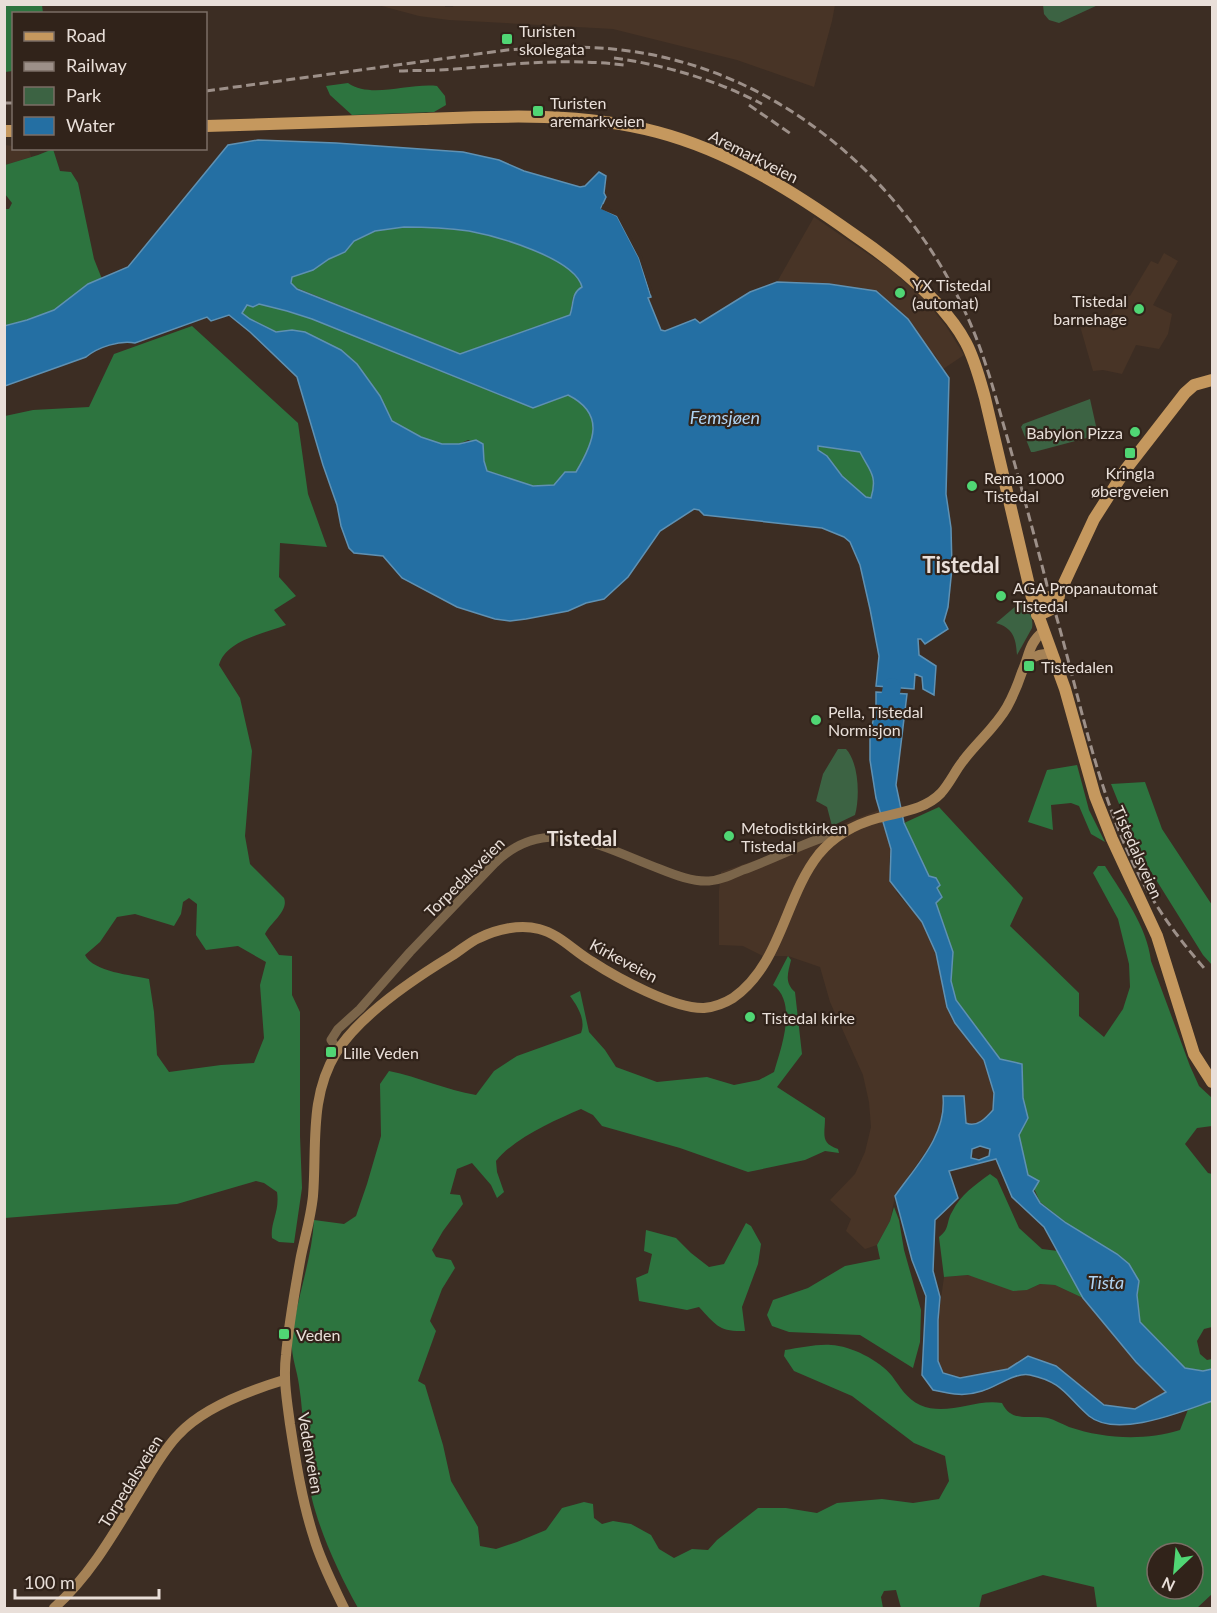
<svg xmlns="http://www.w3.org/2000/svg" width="1217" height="1613" font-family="Lato,sans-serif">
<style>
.built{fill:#483426}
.green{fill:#3c6343}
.forest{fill:#2d743f;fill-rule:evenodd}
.water{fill:#246fa3;stroke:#5f91b3;stroke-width:1.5;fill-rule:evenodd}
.pier{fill:#3c2d23}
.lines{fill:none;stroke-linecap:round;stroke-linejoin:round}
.river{stroke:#246fa3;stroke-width:18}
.tertiary{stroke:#7b654a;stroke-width:9}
.secondary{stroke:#a58256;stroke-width:10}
.primary{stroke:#c5985e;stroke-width:12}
.rail{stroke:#9d9089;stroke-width:3;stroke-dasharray:9 4.5;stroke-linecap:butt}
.poi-dot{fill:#50d674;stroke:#31231a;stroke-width:2}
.labels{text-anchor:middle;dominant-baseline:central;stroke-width:4.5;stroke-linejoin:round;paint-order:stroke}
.poi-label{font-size:16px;fill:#e9dfd9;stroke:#31231a;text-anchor:start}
.street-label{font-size:16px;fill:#e9dfd9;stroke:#31231a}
.water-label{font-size:18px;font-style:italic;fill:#b0d3f1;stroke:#31231a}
.quarter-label{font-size:20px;font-weight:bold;fill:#e9dfd9;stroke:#31231a}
.district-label{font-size:22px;font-weight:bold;fill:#e9dfd9;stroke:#31231a}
</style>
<rect width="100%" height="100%" fill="#3c2d23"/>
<g class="built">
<polygon points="445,4 445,7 453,7 454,4 835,5 832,21 814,87 737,60 613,29 449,20 419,16 378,5"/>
<polygon points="5,145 13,146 14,148 29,149 31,157 5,165"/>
<polygon points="814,217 890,269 924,299 946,326 964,355 943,369 935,355 829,284 777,282"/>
<polygon points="1164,253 1178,261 1153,305 1172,314 1168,334 1159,349 1136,345 1122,374 1103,370 1093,371 1080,326 1111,314 1125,294 1130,296 1151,261 1158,264"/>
<polygon points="879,810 891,849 889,862 897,893 922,922 936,953 947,1007 955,1023 984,1060 994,1093 993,1110 978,1123 971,1125 966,1123 966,1112 944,1106 936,1137 895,1196 890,1221 877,1245 865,1249 846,1231 851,1219 830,1200 855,1174 865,1152 871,1127 869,1102 863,1075 830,1002 820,967 788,956 763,956 743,946 719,945 719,891 721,872 765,857 829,829"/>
<polygon points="968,1275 1027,1290 1040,1284 1055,1285 1083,1298 1136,1362 1167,1392 1135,1409 1104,1405 1056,1366 1029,1356 1008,1369 960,1378 942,1373 938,1361 938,1320 944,1277"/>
</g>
<g class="green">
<polygon points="1043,5 1043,4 1098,5 1059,23 1049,20 1044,14"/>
<polygon points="1090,399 1098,435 1034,452 1031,452 1021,427 1023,424"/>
<path d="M1023,600C1028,608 1034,618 1032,628L1017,655C1016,638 1013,628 996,623Z"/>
<path d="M838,749H846C859,763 860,797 855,815L832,826L827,807L816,801L823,774Z"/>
</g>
<g class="forest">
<polygon points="4,5 42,5 43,13 14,14 13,71 5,72"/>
<path d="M348,83C371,99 408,83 437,86L445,96L446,105L434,112L352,115L330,95L326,86Z"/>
<path d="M53,149L60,171L71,172L78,183L94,259L102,279C80,286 73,299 54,310C40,318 21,322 5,326L4,209H9L12,203L5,194V165L38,155Z"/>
<path d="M404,227C426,227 447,228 469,231C496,236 575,258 582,287L573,297L570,315L460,354L297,288L291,283L292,277L313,270L329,259L345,252L354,241L374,231Z"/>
<path d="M259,304L287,311L312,319L533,408L568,395C606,414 594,442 576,472H565L555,485L533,486L487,471L484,461L483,444L468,440L459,444H442L421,437L392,421L380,396L357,364L341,350L305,332L292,330L277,332L250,319L242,313L247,305L253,307Z"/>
<path d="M192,326L298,423L308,494L327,547L280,543L279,577L296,596L274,610L286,625C263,634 226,640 219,665L240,698L252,751L245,836L250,864L284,898C289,911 271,922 265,934L279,955L292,956V995L300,1012V1136L302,1188L294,1243L279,1242L272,1238C270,1222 280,1212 277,1192L264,1183L256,1181L177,1204L5,1218V416L33,410L89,407L114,354ZM189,898L197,904L196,935L206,950L238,946L266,962L260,985L264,1038L254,1063L221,1065L169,1072L157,1055L154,1012L149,979C132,975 93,972 85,955L100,942L117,917L135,914L174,926L181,914L183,902Z"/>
<path d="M817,446L860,452C869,470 878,475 871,498L866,497L842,476L827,456L818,450Z"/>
<polygon points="1077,765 1089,810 1105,842 1091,834 1079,806 1071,803 1051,805 1053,830 1028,822 1047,770"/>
<polygon points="1145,782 1162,829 1212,905 1212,965 1203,955 1150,870 1132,836 1111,784"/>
<path d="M939,807L1023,898L1010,926L1079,993V1016L1104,1037L1123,1009L1130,987L1129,964L1118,919L1093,873L1098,866H1105C1123,895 1147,926 1151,961L1190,1066L1199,1086L1212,1098V1126L1197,1128L1185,1144L1208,1173L1212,1174V1327L1204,1329L1197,1341L1200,1354L1207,1360L1212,1359V1369L1203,1371L1185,1368L1140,1322L1137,1295L1139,1281L1040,1202L1028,1175L1018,1135L1028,1118L1023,1099L1022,1064L1000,1059L956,1000L951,981L953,952L936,903L929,876L904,823Z"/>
<path d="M788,956L791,960C788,973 784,982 795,992L802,1054L777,1087L825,1118C825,1135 820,1143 838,1149L839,1153L825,1151L805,1160L748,1172L680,1148L602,1126L593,1115L581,1109C555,1120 513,1139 496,1161L497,1172L504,1192L497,1198L491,1185L472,1163L457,1169L450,1194L460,1195L463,1204L443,1231L432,1250L436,1257L451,1260L455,1268L442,1289L430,1321L436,1331L418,1381L425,1385L443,1445L451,1481L478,1527L480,1546L496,1549L517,1542L546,1530L562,1508L584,1502L593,1504L594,1518L602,1524L613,1521L631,1524L651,1535L659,1549L674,1558L692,1549L708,1550L717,1540L758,1508H786L817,1513L837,1503L882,1499L913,1503L939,1499L949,1481L945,1456L914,1443L852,1396L794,1371L784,1356L785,1350C800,1348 816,1344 831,1345C851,1346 879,1360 892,1376C900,1387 907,1399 920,1405C948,1417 975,1398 1002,1403C1012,1424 1030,1414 1048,1418C1055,1420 1062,1424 1069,1427C1105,1439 1144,1441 1180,1430L1191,1402L1212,1390V1594L1197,1608H1097L1094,1587L1043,1575L982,1595L979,1608H901L896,1590L884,1591L881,1597L883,1608H358C340,1576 321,1535 312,1499C303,1462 305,1423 299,1385C297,1369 290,1354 292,1336C297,1297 312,1259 314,1220L344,1224L356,1216L367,1184L381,1136L380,1084L389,1071C419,1077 446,1090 476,1095L494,1071L517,1056L581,1033C586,1020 578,1007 570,996L580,991L589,1032L605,1050L616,1067L657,1082L707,1077L734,1085L759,1080L774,1072C781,1048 798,1003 773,985ZM1157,1553H1193V1589H1157Z"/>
<path d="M990,1174L997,1179L1019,1228L1042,1249L1058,1251L1077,1281L1083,1298L1055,1285L1040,1284L1027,1290L1013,1291L968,1275L944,1277L939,1237C950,1229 946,1222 952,1212C960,1195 975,1185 990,1174Z"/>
<polygon points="894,1207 899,1220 904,1250 921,1310 920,1342 913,1368 860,1335 789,1332 772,1326 767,1315 773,1300 808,1288 845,1266 880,1259 877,1245 890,1221"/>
<path d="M746,1223L751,1226L761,1244L758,1264L742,1307L745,1331C719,1332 716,1325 699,1307L687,1310L639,1301L636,1278L648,1273L652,1254L644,1251L646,1230L676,1238L691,1253L709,1267L724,1264Z"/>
</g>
<g class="water">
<path d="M258,140L336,143L463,152L499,160L524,171L580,187L585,186L599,172L606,176L604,193L606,197L601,208L617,216L639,258L651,297L648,298L661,330L665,331L695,319L700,323L750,292L777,282L829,284L876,291L908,319L949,378L946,494L951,528L952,568L948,607L944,621L948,629L925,644L921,639H918L919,655L936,666L934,695L923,689L922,677L915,674L914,689L876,686L879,656L870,609L860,565L850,542L844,537L822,528L704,515L699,510L694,509L660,531L628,577L604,599L586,603L568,611L526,619L510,621L495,619L457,607L402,578L383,556L354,553L349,548L341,526L337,505L323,465L297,377L250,332L229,315L211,321L207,317L135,343C120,340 98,347 86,357L5,386L4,326L27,320L54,310L88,284L128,267L228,145ZM404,227C426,227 447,228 469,231C496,236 575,258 582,287C571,293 574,304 570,315L460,354L297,289L291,283L292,277L313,270L329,259L345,252L354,241L375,231ZM259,304L287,311L312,319L533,408L568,395C606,414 594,442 576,472H565L554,485L533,486L487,471L484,461L483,444L476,440L459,444H442L421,437L392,421L380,396L357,364L341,350L305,332L292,330L276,332L250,319L242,313L247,305L253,307ZM818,446L860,452C869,470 878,475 871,498L866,497L842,476L827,456L818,450Z"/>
<path d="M876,692L907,694L896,785L904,823L929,876L936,878L940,885L937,888L942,897L936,903L953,952L951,981L956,1000L1000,1059L1022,1064L1023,1098L1028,1118L1019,1135L1028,1175L1039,1181L1033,1191L1040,1203L1066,1223L1117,1254L1129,1264L1139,1281L1137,1295L1140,1322L1185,1368L1203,1371L1212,1369V1401C1183,1411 1117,1439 1089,1416C1066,1396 1063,1382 1030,1375C1014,1372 997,1387 982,1391C964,1397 952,1394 933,1390L922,1375L926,1296L912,1260L895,1196C916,1166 947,1135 943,1096H964L966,1123C977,1128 986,1118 993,1110L994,1093L984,1060L955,1023L947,1007L936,953L922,922L890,881L891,849L876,798L870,760V735L876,707ZM980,1146L990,1149L989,1156L979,1160L971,1158L972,1149ZM996,1159L1012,1197L1044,1227L1083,1298L1136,1362L1166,1392L1135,1409L1104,1405L1056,1366L1028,1356L1008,1369L960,1378L943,1373L938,1361V1320L940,1297L933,1271L935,1220L958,1198L949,1171Z"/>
</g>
<polygon class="pier" points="603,204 620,215 642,256 654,295 651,295 639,258 617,216 601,209"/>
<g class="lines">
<polyline class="river" points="886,718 892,687"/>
<path class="tertiary" d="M338,1050L331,1040L338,1029L360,1009L410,952L495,863C547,812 604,848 660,869C675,875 693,882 709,881C721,880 732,875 743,870C777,858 810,839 845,831"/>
<g class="secondary">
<polyline points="1027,660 1039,655 1052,653"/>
<path d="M54,1608C94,1572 119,1524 147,1479C157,1463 166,1447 179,1434C203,1408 251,1390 284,1380"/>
<path d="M344,1608C333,1585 321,1562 314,1538C302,1501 296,1463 290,1424C287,1401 283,1379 286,1355C289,1322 295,1289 301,1256C305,1237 311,1216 313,1196C317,1147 309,1097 336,1053C360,1014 415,978 453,955C462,949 470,942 479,938C497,929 520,924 539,929C559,934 574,951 591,961C617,978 674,1009 704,1008C714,1007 725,1003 733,998C782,963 784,898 819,854C834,836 856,824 878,818C899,812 925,810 941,793C950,783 955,771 963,761C977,742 995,728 1007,707C1013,696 1018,684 1022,672C1029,657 1029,642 1043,632"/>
</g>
<g class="primary">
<path d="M206,126C278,124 350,122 423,119C500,116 582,112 657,132C729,151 793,191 853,234C891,260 944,301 966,343C975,360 980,380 985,398L1032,598L1065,689L1095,796L1112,839L1157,936L1194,1054L1212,1082"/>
<polyline points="4,131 14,131"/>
<polyline points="1033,603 1059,594"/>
<path d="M1037,615C1049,611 1059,608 1059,594L1094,519L1126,469L1185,393L1194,385L1212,380"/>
</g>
<g class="rail">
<path d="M614,58C665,65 716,80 762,104"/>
<path d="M399,71C418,70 437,71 455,69C512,64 566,58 624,65"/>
<path d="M206,91L507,50C548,47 588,45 629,51C779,71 906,180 967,316C983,351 993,387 1003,423C1019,478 1034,534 1048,589"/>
<polyline points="4,103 14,103"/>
<polyline points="749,105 791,134"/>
<path d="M1056,615C1080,700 1097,791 1137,871C1155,907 1178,938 1204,968"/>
</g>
</g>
<g class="poi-dot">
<rect x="501" y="33" width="12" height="12" rx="3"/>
<rect x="532" y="105" width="12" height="12" rx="3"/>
<circle cx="900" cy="293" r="6"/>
<circle cx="1139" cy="309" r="6"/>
<circle cx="1135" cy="432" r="6"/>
<rect x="1124" y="447" width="12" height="12" rx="3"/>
<circle cx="972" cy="486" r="6"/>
<circle cx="1001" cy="596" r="6"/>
<rect x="1023" y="660" width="12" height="12" rx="3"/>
<circle cx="816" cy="720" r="6"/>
<circle cx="729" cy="836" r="6"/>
<circle cx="750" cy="1017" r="6"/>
<rect x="325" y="1046" width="12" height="12" rx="3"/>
<rect x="278" y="1328" width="12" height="12" rx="3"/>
</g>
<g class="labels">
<g class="poi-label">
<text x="519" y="30">Turisten<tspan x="519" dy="18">skolegata</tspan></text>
<text x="550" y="102">Turisten<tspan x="550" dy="18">aremarkveien</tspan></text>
<text x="912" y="284">YX Tistedal<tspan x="912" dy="18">(automat)</tspan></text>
<text x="1127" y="300" text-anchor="end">Tistedal<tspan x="1127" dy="18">barnehage</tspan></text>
<text x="1123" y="432" text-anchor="end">Babylon Pizza</text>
<text x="1130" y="472" text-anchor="middle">Kringla<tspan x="1130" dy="18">øbergveien</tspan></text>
<text x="984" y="477">Rema 1000<tspan x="984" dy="18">Tistedal</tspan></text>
<text x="1013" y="587">AGA Propanautomat<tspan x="1013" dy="18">Tistedal</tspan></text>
<text x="1041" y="666">Tistedalen</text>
<text x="828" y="711">Pella, Tistedal<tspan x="828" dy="18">Normisjon</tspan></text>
<text x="741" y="827">Metodistkirken<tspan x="741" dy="18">Tistedal</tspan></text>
<text x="762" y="1017">Tistedal kirke</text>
<text x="343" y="1052">Lille Veden</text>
<text x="296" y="1334">Veden</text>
</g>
<g class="street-label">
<text transform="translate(754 156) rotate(27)">Aremarkveien</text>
<text transform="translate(1138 852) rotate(66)">Tistedalsveien</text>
<text transform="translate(464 877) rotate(-45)">Torpedalsveien</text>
<text transform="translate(624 960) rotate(28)">Kirkeveien</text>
<text transform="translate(311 1453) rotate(80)">Vedenveien</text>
<text transform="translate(130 1481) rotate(-58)">Torpedalsveien</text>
</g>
<g class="water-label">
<text x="725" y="417">Femsjøen</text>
<text x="1106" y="1282">Tista</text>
</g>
<g class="quarter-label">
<text x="582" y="838">Tistedal</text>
</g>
<g class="district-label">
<text x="961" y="564">Tistedal</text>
</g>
</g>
<rect width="1217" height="1613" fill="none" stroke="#e9dfd9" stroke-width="12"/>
<rect x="12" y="12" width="195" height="138" fill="#31231a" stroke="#7b6e66" stroke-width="1.5"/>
<rect x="24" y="32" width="30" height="9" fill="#c5985e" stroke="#7b6e66" stroke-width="1.5"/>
<text x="66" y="42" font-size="18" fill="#e9dfd9">Road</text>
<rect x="24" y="62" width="30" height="9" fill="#9d9089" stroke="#7b6e66" stroke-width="1.5"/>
<text x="66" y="72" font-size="18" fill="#e9dfd9">Railway</text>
<rect x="24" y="87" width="30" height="18" fill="#3c6343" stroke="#7b6e66" stroke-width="1.5"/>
<text x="66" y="102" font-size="18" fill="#e9dfd9">Park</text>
<rect x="24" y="117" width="30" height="18" fill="#246fa3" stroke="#7b6e66" stroke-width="1.5"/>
<text x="66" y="132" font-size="18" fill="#e9dfd9">Water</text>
<g transform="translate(1175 1571) rotate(206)"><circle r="28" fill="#31231a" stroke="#7b6e66" stroke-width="1.5"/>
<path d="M0-4.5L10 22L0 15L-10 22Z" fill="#50d674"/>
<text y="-9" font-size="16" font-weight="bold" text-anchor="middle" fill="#e9dfd9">N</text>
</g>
<path d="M15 1589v9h144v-9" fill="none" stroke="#e9dfd9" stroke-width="3"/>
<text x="24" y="1589" font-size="18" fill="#e9dfd9" stroke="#31231a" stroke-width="4.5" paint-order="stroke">100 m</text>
</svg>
